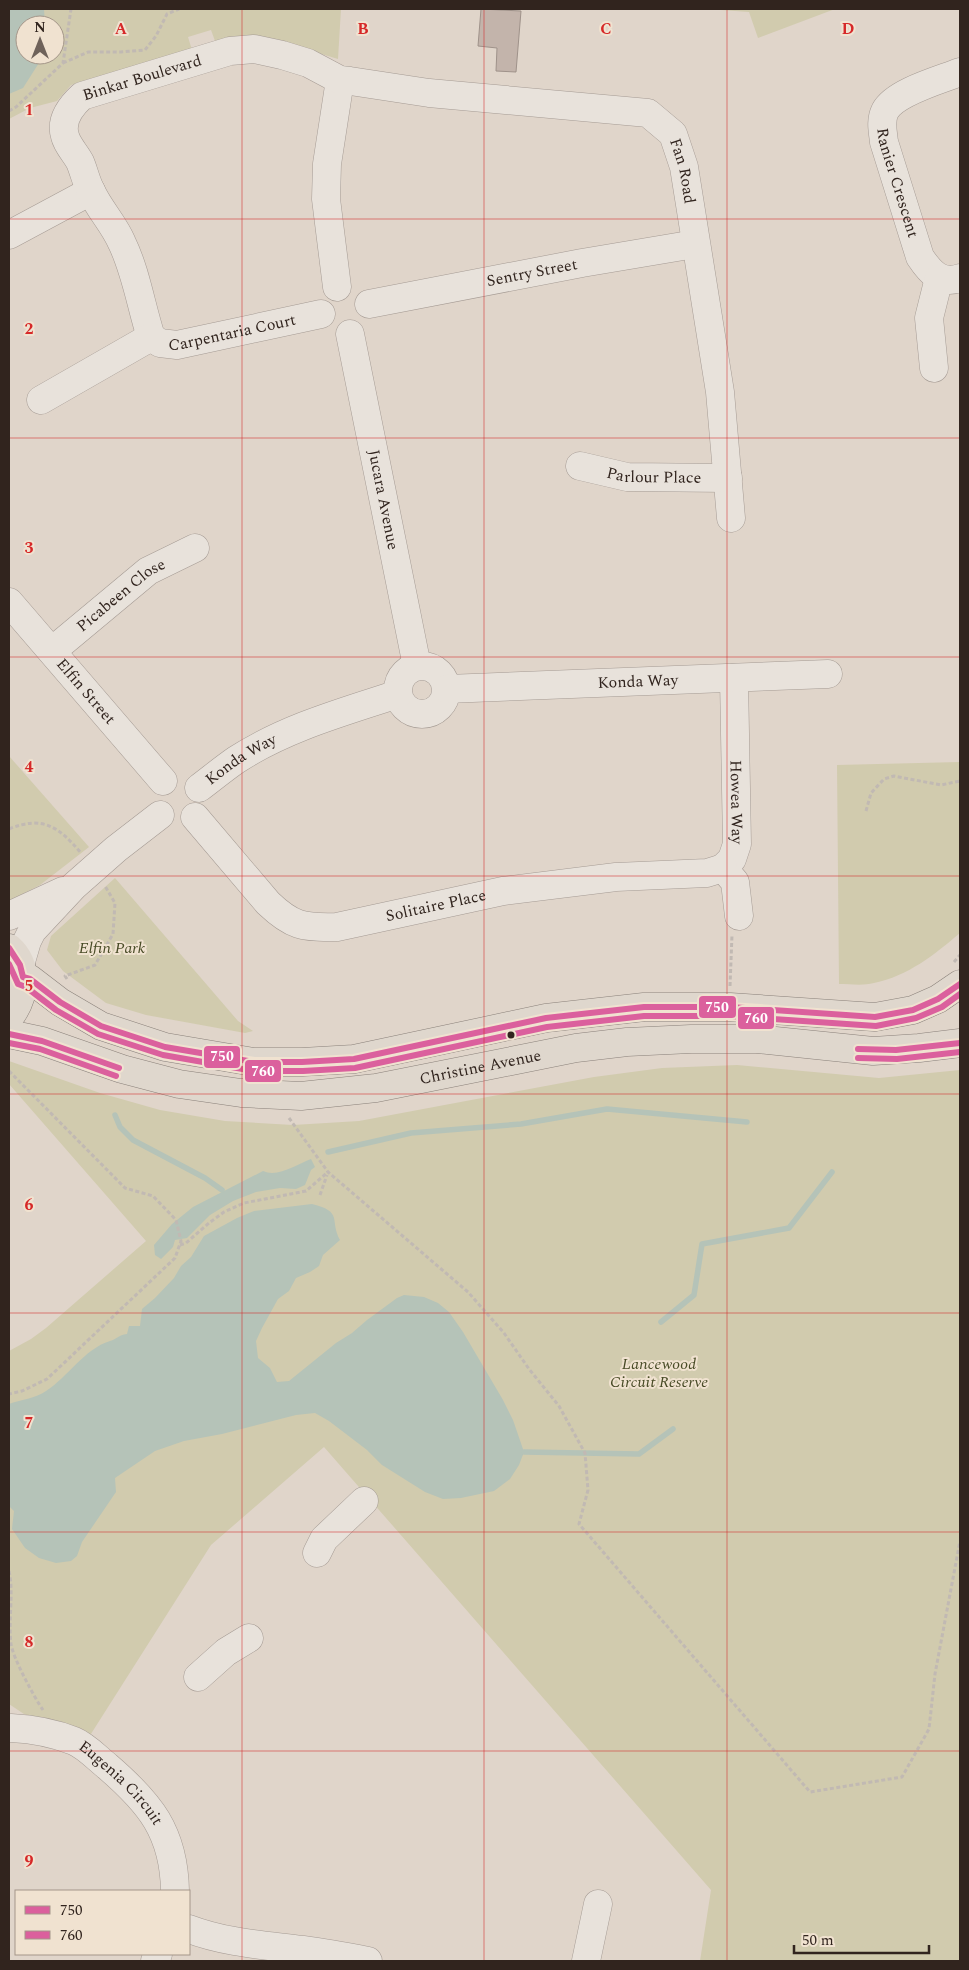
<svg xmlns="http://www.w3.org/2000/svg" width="969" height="1970" font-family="Spectral,serif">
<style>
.green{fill:#d1cbae;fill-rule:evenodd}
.water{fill:#b5c3b8}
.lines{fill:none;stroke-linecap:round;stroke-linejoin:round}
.stream{stroke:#b5c3b8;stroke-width:5.5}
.building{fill:#c3b4ab;stroke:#9f928a}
.minor-casing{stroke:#a59b94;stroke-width:29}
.major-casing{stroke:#8a817a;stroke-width:29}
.path{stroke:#c1b9b3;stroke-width:3;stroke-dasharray:4 2.5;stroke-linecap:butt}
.minor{stroke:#e8e2db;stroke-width:28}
.major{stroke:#dfd7cd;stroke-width:28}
.bus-1-casing{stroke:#f0e2d0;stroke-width:10}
.bus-2-casing{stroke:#f0e2d0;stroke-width:10}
.bus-1{stroke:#db609d;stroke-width:6}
.bus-2{stroke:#db609d;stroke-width:6}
.grid{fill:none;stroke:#d62828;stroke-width:1;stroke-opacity:0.55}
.bus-dot{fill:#31241e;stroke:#f0e2d0;stroke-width:2}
.labels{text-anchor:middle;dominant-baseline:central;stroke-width:4;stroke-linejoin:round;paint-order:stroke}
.street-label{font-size:16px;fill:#31241e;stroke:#f0e2d0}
.park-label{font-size:16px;font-style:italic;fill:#484b26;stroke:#f0e2d0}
.grid-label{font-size:16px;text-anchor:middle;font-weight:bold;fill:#d62828;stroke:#f0e2d0;stroke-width:4;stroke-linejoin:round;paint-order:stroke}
.line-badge{stroke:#f0e2d0;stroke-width:2}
.badge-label{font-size:14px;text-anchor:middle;font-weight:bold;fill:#fff}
</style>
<rect width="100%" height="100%" fill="#e0d5ca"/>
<g class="green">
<path d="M9,9H341L338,59L288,44L239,36L215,41L211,30L188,37L192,50L71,85L57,101L30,108L9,119ZM25,25H55V55H25Z"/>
<polygon points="707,9 835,9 758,38 749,12"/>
<polygon points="9,756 89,847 40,885 9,901"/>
<path d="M960,762V933C934,955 908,976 874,983C863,986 850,984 839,984L837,765Z"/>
<polygon points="115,878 238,1021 253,1031 245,1033 146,1015 106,1003 63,971 47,950 51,936"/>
<polygon points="9,1061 100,1093 160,1110 225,1121 293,1125 359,1121 594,1077 662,1068 737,1065 879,1078 960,1070 960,1961 700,1961 711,1890 324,1447 211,1545 89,1737 24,1714 9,1704 9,1351 31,1339 46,1328 146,1241 9,1084"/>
</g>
<g class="water">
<polygon points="9,9 44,9 45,25 25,25 25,55 44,55 23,88 9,94"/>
<path d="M311,1159L315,1167L311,1170L305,1185L296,1189L280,1188L256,1192L233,1201L210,1215L187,1238L175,1240L173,1247L161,1259L155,1255L154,1245L172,1224L193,1207L263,1171C278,1178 297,1164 311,1159Z"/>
<path d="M312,1204C344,1212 329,1220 340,1240L323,1255L319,1266L310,1272L296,1278L289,1291L278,1299L262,1328L256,1341L258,1358L270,1368L277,1382L289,1381L336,1343L352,1333L367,1320L397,1298L404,1295L424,1297L438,1303L449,1312L463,1332L503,1400L513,1420L524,1452L519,1465L510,1479L494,1491L461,1498L443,1499L425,1492L382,1465L367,1450L329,1421L315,1413L296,1415L222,1434L184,1441L155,1451L115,1478L116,1492L82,1542L77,1556L71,1561L56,1563L39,1558L25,1548L12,1529L14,1511L9,1506V1404C20,1400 36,1398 46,1391C68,1377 84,1349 110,1341C117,1339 118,1335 127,1334L129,1326H140L142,1309L155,1298L174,1278L181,1266L191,1257L204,1236L237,1218L254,1211Z"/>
</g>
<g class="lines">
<g class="stream">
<polyline points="115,1115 120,1127 133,1140 205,1178 222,1190"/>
<polyline points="328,1152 411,1133 521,1124 607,1109 747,1122"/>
<polyline points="661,1322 694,1295 702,1244 789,1228 832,1172"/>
<polyline points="524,1452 639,1454 673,1429"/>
</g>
</g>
<polygon class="building" points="481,9 521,11 516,72 496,71 497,48 478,46"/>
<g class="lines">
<defs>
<g id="minor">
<path id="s1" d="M960,72C940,80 895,92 885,111C880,121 883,132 884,142L920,257C930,272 941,285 960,278"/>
<polyline points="9,235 91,191"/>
<polyline points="337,287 326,199 327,164 340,80"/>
<path id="s2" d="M369,304L582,263L695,244"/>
<path id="s3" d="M350,334L417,666"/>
<path id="s4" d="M151,337C141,306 136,272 122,243C114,224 99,209 91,191C86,182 84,171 80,162C76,154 67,145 65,136C60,120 71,106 82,96L230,51L254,49L282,55L308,63L340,80L350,81L429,93L648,113L673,134L684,167L720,392L731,518"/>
<polyline points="934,368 929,318 939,278"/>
<path id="s5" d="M41,400L151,337L160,343L177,345L321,314"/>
<path id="s6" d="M580,466L627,477L728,478"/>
<path id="s7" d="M9,602L163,781"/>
<path id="s8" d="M52,651L148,571L195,548"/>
<circle cx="422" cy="690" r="24"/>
<path id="s9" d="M734,678L737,844L732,859L723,868L735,882L739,916"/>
<path id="s10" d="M447,689L828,674"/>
<path id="s11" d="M199,788C211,779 223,769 236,760C285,728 343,712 398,694"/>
<path id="s12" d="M195,817L268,903C292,926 303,928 337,927L503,891L616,877L707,873L723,868"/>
<polyline points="9,916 63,891"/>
<polyline points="20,965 27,941 32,931 74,886 116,849 160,815"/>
<polyline points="317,1553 324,1539 364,1501"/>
<polyline points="198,1677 226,1652 249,1638"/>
<path id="s13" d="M11,1728C31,1729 54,1733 74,1741C86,1746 97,1758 107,1766C150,1803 174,1832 175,1891"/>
<path d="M189,1929C226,1943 264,1945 303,1950C325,1953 347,1957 368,1961"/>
<polyline points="155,1961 158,1954"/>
<polyline points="586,1961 598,1904"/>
</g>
<g id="major">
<path d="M9,948C30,967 25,998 9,1018"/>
<polyline points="23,977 30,979 60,1002 101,1026 165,1047 254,1062 302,1062 354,1059 546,1018 644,1007 730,1007 875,1017 913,1010 938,999 960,984"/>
<path id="s14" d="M9,1034L42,1041L122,1069L179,1084L241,1093L301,1096L376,1088L576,1048L627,1042L691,1039H757L873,1051L919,1048L960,1043"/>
</g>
</defs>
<use href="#minor" class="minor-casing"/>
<use href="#major" class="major-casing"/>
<g class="path">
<polyline points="63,63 88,52 121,52 145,50 156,36 167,14 179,9"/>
<polyline points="9,111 16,107 63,63 71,9"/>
<polyline points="866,811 871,793 884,779 894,776 941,785 960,781"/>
<path d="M9,829C43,815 59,827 81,853"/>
<polyline points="954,962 960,955"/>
<polyline points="67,979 65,976 95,965 113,934 115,903 105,886"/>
<polyline points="730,986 732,935"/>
<polyline points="9,1071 125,1188 153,1196 176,1220 181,1241 175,1258 47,1379 22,1391 9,1394"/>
<polyline points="289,1118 328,1172 468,1292 504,1333 529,1369 559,1406 585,1453 588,1490 579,1524 810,1792 902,1777 929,1729 935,1674 960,1541"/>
<polyline points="320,1195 327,1175"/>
<polyline points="180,1245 186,1243 209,1223 224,1212 244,1203 306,1191 328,1172"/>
<path d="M9,1571C14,1593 8,1620 11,1644C13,1658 34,1697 43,1710"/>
</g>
<use href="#minor" class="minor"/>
<use href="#major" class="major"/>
<defs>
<g id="bus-1">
<polyline points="9,948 20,965 23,977 30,979 60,1002 101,1026 165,1047 254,1062 302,1062 354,1059 546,1018 644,1007 730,1007 875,1017 913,1010 938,999 960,984"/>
<polyline points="9,1034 42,1041 119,1068"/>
<polyline points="858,1049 896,1050 960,1043"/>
</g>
<g id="bus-2">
<polyline points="9,964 18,984 26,987 56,1010 98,1034 163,1055 254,1071 303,1071 355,1068 547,1027 644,1016 730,1016 876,1026 916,1018 942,1007 960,994"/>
<polyline points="9,1043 40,1049 116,1076"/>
<polyline points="858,1058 897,1059 960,1052"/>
</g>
</defs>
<use href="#bus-1" class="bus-1-casing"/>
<use href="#bus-2" class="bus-2-casing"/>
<use href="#bus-1" class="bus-1"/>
<use href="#bus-2" class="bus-2"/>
</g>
<path class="grid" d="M242,9V1961M484,9V1961M727,9V1961M9,219H960M9,438H960M9,657H960M9,876H960M9,1094H960M9,1313H960M9,1532H960M9,1751H960"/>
<circle class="bus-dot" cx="511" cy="1035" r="4.5"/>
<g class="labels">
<g class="street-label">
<text stroke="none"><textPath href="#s4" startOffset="329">Binkar Boulevard</textPath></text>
<text stroke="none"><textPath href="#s4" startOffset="918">Fan Road</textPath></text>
<text stroke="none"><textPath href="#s1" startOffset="160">Ranier Crescent</textPath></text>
<text stroke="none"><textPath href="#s2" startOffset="166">Sentry Street</textPath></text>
<text stroke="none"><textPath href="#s5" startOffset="211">Carpentaria Court</textPath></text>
<text stroke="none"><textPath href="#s6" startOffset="75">Parlour Place</textPath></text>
<text stroke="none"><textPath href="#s3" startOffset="169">Jucara Avenue</textPath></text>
<text stroke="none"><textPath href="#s8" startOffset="89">Picabeen Close</textPath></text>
<text stroke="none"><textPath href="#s10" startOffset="191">Konda Way</textPath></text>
<text stroke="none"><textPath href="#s7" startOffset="118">Elfin Street</textPath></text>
<text stroke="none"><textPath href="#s11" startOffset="51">Konda Way</textPath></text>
<text stroke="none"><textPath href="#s9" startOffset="124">Howea Way</textPath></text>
<text stroke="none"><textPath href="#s12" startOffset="290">Solitaire Place</textPath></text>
<text stroke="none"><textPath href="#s14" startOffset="482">Christine Avenue</textPath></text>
<text stroke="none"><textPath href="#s13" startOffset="128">Eugenia Circuit</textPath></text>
</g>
<g class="park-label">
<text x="112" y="948">Elfin Park</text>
<text x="659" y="1364">Lancewood<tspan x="659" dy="18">Circuit Reserve</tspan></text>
</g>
</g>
<g class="grid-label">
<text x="121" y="34">A</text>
<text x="363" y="34">B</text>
<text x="606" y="34">C</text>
<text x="848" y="34">D</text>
<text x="29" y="115">1</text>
<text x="29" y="334">2</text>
<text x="29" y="553">3</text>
<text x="29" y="772">4</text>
<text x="29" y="991">5</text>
<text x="29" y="1210">6</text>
<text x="29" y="1428">7</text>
<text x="29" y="1647">8</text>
<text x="29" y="1866">9</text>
</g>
<g class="line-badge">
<rect x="698" y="995" width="39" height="24" rx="5" fill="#db609d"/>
<rect x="737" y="1006" width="38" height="24" rx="5" fill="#db609d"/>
<rect x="203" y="1045" width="38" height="24" rx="5" fill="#db609d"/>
<rect x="244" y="1059" width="38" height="24" rx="5" fill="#db609d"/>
</g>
<g class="badge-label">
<text x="717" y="1012">750</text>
<text x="756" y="1023">760</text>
<text x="222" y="1061">750</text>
<text x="263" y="1076">760</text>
</g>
<rect width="969" height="1970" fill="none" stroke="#31241e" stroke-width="20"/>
<rect x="15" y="1890" width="175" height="65" fill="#f0e2d0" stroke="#a49689"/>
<rect x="25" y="1906" width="25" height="8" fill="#db609d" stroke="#a49689"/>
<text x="60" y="1915" font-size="15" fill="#31241e">750</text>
<rect x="25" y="1931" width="25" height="8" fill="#db609d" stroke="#a49689"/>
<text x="60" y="1940" font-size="15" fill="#31241e">760</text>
<g transform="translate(40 40)"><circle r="24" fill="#f0e2d0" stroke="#a49689"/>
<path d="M0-4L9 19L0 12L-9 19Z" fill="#6e625a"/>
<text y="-8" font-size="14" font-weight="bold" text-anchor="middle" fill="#31241e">N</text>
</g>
<path d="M794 1945v8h135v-8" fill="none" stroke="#31241e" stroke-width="2.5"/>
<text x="802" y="1945" font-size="15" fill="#31241e" stroke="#f0e2d0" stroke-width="4" paint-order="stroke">50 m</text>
</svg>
